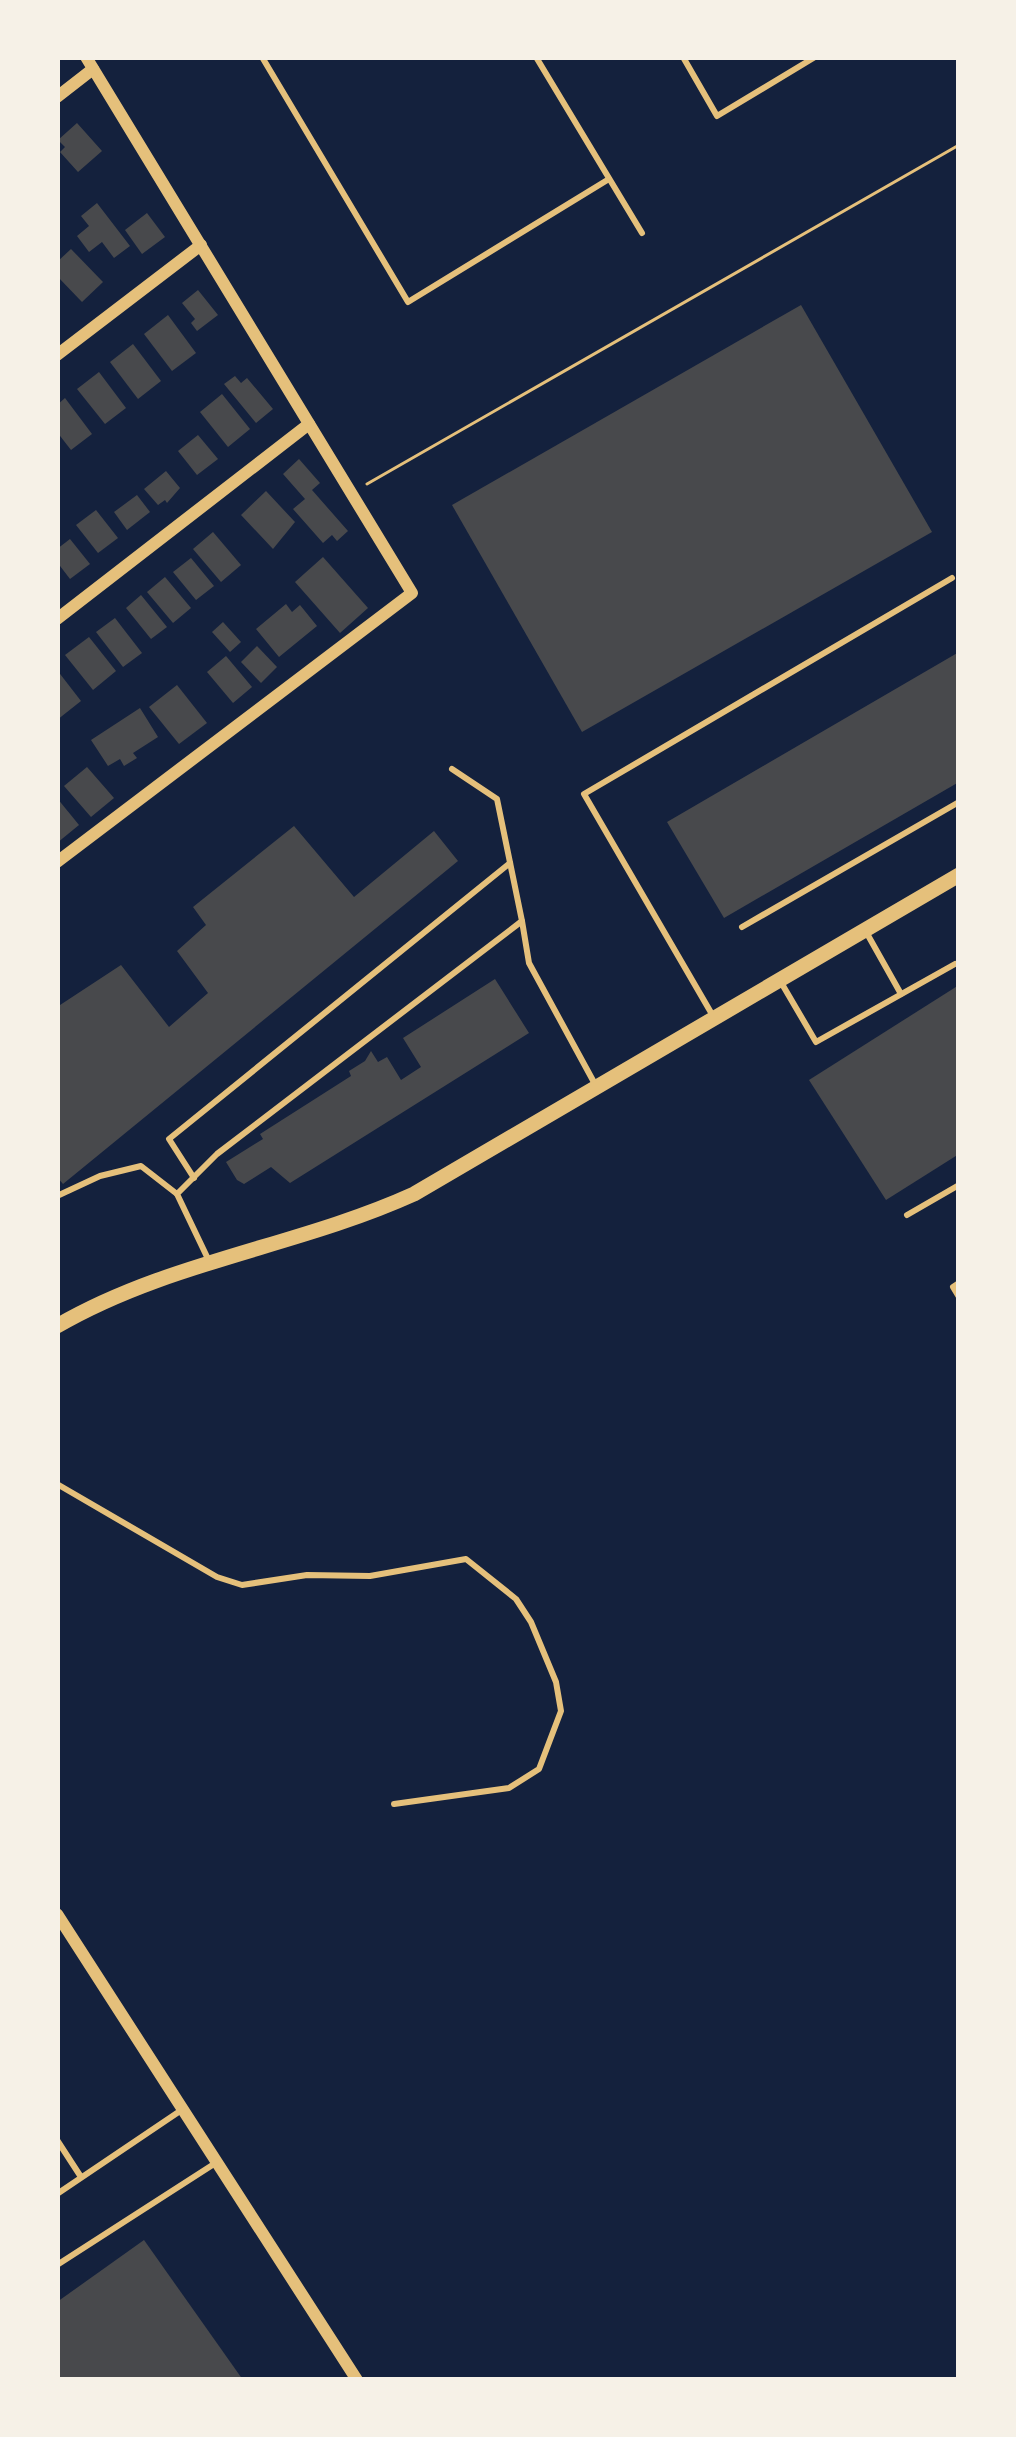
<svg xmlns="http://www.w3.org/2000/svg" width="1016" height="2437" font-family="'Public Sans',sans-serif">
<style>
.building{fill:#48494c}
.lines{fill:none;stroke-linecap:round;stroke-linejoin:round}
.path{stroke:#e5c07b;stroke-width:3}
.service{stroke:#e5c07b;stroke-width:6}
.minor{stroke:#e5c07b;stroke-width:12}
.tertiary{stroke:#e5c07b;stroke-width:15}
</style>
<rect width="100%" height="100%" fill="#14213d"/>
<g class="building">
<polygon points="77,123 102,151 78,172 60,152 65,147 58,140"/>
<polygon points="97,203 130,246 114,258 102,242 89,252 77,236 89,226 81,216"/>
<polygon points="147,213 165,237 142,254 125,230"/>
<polygon points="71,249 103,282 82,302 57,276 57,262"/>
<polygon points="198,290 218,315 197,331 191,323 195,319 182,303"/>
<polygon points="801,305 932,532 582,732 452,505"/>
<polygon points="168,315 196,353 172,371 144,334"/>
<polygon points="133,344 161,381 138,399 110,362"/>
<polygon points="99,372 126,408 105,424 77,389"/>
<polygon points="235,376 241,383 247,378 273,409 256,423 224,384"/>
<polygon points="222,394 250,429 228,447 200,412"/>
<polygon points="65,398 92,434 71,450 57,432 57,405"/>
<polygon points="198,435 218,459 197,475 178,451"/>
<polygon points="299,459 320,483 312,490 348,531 337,541 332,535 323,543 293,509 305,499 283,474"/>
<polygon points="166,471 180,488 167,503 165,500 158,505 144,489"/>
<polygon points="266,491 295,522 273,549 241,515"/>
<polygon points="137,495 150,512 127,530 114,512"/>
<polygon points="96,510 118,538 98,553 76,525"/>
<polygon points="213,532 241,565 221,582 193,549"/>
<polygon points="70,539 90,564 70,579 57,562 57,549"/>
<polygon points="323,557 368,608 340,633 295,582"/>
<polygon points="191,558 214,586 196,600 173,572"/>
<polygon points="165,577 191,608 173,623 147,592"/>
<polygon points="141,595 167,627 151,639 126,608"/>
<polygon points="286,604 292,612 300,605 317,626 279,657 256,629"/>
<polygon points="115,618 142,653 123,667 96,632"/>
<polygon points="223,622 241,642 230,652 212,632"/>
<polygon points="89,637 116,671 93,690 65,655"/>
<polygon points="257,646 277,667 261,683 241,662"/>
<polygon points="959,652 959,782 724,918 667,822"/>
<polygon points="226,656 252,687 233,703 207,672"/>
<polygon points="57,670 81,701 57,720"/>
<polygon points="177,685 207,723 179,744 149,707"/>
<polygon points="140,708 158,737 133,753 137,758 124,766 120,759 108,766 91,740"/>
<polygon points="87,767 114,798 91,817 64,786"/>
<polygon points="57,798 79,825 57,843"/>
<polygon points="294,826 354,897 434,831 458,861 63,1184 57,1177 57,1007 121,965 169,1027 208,993 177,951 206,925 193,907"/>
<polygon points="495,979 529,1033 290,1183 271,1167 244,1184 237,1180 226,1162 263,1139 260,1134 351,1076 349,1071 365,1061 371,1051 378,1062 387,1057 401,1080 421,1067 403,1038"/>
<polygon points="959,985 959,1154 886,1200 809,1080"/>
<polygon points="144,2240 243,2380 57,2380 57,2302"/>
</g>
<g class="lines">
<polyline class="path" points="367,484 959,145"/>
<g class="service">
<polyline points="262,57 408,302 609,179"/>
<polyline points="536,57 642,233"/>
<polyline points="683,57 717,116 815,57"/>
<polyline points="522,921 529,963 596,1086"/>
<polyline points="742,927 959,802"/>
<polyline points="865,930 901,994"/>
<polyline points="782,984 816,1042 955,964"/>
<polyline points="713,1016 584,794 952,578"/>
<polyline points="194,1178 169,1139 510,863"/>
<polyline points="57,1196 100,1176 141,1166 177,1194"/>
<polyline points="907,1215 959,1185"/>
<polyline points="209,1261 177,1194 217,1154 522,921 497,799 452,769"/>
<polyline points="959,1283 953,1287 959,1297"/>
<polyline points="57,1484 217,1577 242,1585 307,1575 370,1576 466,1559 516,1599 531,1622 556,1682 561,1711 539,1769 509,1788 394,1804"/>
<polyline points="57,2140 81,2177"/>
<polyline points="57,2194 183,2109"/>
<polyline points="57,2265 214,2164"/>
</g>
<g class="minor">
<polyline points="57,97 93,69"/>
<polyline points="57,355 201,245"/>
<polyline points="57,619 309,424"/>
<polyline points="57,862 412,593 86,57"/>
<polyline points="57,1914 357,2380"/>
</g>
<path class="tertiary" d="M57,1326C169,1261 297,1247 414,1194L959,875"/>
</g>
<rect width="1016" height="2437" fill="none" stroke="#f6f1e7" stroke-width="120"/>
</svg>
